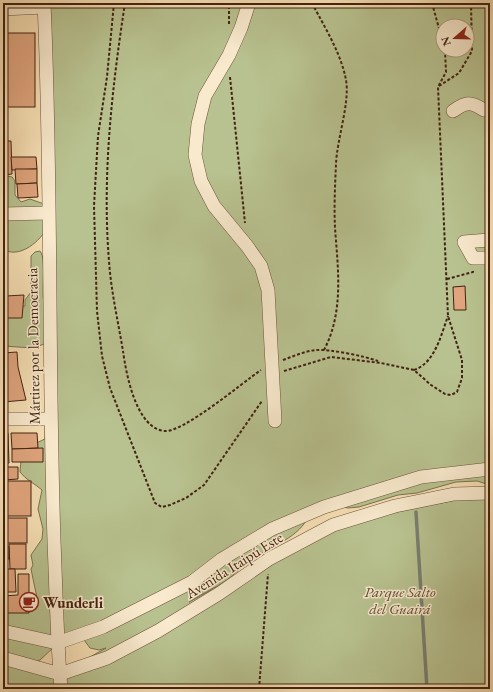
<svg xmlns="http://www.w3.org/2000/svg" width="493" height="692" font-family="'EB Garamond',serif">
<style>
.green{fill:#b8c290;stroke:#7d7250;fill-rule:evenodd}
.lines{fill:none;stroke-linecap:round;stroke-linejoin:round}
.stream{stroke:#797e72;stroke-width:3.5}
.building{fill:#e0a57e;stroke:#422211}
.minor-casing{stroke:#6f513a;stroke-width:14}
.path{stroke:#422211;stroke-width:2;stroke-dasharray:3 2;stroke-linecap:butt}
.minor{stroke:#f9eace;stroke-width:13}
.labels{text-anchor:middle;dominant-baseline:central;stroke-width:3;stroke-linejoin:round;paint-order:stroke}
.street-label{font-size:15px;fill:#422211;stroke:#f9eace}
.park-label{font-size:15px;font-style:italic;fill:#604a31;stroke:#f9eace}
.poi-label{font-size:15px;font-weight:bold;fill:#422211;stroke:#f9eace;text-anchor:start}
</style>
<rect width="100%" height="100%" fill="#f6dfb4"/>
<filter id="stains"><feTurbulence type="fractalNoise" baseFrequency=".005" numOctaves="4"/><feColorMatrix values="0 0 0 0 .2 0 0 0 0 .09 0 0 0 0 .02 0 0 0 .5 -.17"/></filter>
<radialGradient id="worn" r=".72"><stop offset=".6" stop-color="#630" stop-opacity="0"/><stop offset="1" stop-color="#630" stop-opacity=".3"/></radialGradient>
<path class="green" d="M44,3H490V485L477,481L456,482L417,493L398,495L359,507L348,508L338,506L310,513C300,539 271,545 251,560C242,566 235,574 227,580C215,588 201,594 189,602L333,525L490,493V689H3V663L60,674L106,648L99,650L90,648L84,640L54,647L40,660L31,664L3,659V598L25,603L34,607L37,598L31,569L33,565L31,555L42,539L43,529L38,509L42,490C34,483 26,480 20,472C21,450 27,447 45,439L47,343L33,348L3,346V309L25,306V300L31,292V256L35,252L40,251C47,260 41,290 44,303L45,231C38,243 18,259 3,249V178L7,176L12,177L15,181V195L21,202L30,199L44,204ZM443,26H467V50H443Z"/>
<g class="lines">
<polyline class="stream" points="416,512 427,689"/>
</g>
<g class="building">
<rect x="3" y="33" width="32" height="74"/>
<polygon points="3,141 11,141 12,174 3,175"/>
<polygon points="11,157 36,157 37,169 12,170"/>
<polygon points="15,169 37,169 37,183 16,184"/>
<polygon points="37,183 38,197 18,198 17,184"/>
<polygon points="465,286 466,310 454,310 453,287"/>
<polygon points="3,294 6,296 24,295 22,318 3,318"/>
<polygon points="17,352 18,367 26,400 3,402 3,353"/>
<polygon points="3,433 8,433 9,463 3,463"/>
<polygon points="11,433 37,433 38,448 12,449"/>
<polygon points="43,448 43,462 12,462 12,449"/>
<polygon points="4,467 18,467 18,479 4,480"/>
<rect x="3" y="481" width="28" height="35"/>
<rect x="3" y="518" width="24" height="25"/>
<polygon points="9,544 26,544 26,569 10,569"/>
<rect x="3" y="547" width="6" height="12"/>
<polygon points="3,569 15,569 16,592 3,592"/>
<polygon points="18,574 29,574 29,613 3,613 3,596 18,595"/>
</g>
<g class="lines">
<defs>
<g id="minor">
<path d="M44,3C52,182 48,362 54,541C56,590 57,640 61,689"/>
<polyline points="249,3 241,28 229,55 205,96 198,124 195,155 201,181 214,206 247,246 261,266 268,290 275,421"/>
<polyline points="3,9 44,7"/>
<path d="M453,111C466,102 470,101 484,110"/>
<polyline points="3,214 48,213"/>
<polyline points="489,240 464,242 473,258 490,258"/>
<polyline points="3,419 50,419"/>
<polyline points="3,631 57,643 103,627 192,582 222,559 272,529 324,507 421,477 490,469"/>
<polyline points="3,658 60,674 107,658 158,631 220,593 269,559 333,525 395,506 454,494 490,493"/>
</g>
</defs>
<use href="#minor" class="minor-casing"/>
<g class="path">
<polyline points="114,3 107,77 98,136 94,206 97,311 102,356 110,388 155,503 162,507 170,505 186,498 204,485 262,401"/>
<path d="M125,3C112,88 102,175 109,261C111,291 118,321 123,351C126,373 136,429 165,431C184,432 242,383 261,370"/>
<path d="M312,3C325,28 341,53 346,80C350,103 337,139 336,164C335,185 334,207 335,228C338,269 344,312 324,350"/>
<polyline points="432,3 443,43"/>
<polyline points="229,24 229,3"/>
<polyline points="230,77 245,223"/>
<polyline points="439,86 459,73 472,51 471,3"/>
<polyline points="447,279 473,272 473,270"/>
<path d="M283,360C294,356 305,351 316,350C330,349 364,356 378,361"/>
<path d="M414,370C435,363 441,335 448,316"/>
<polyline points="284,371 331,357 381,363 414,370 431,385 445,394 451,395 457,392 462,378 462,360 448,316 438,87 446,72 445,50"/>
<polyline points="259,689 268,574"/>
</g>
<use href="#minor" class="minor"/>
</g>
<defs>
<symbol id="cafe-ring" viewBox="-11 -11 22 22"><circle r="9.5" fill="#f9eace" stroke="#8f2418" stroke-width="1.5"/><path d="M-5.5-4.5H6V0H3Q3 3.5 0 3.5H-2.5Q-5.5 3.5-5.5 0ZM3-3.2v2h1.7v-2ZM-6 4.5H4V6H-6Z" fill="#8f2418"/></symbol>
</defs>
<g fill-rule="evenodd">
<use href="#cafe-ring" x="18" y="591" width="22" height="22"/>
</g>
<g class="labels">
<g class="street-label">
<text transform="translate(33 346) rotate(-91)">Mártirez por la Democracia</text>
<text transform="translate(234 565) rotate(-32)">Avenida Itaipú Este</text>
</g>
<g class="park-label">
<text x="400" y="591">Parque Salto<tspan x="400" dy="17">del Guairá</tspan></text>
</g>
<g class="poi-label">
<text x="43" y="602">Wunderli</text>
</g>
</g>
<rect width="493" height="692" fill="none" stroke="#f6dfb4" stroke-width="16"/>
<rect x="4" y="4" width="485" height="684" fill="none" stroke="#422211" stroke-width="2"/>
<rect x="8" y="8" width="477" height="676" fill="none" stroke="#422211"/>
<g transform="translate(455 38) rotate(250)"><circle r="19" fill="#f9eace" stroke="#b09a82"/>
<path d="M0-3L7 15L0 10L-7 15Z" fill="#8f2418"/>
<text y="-6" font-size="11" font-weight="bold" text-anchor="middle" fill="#422211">N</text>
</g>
<rect width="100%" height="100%" filter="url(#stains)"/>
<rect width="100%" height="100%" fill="url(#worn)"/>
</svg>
